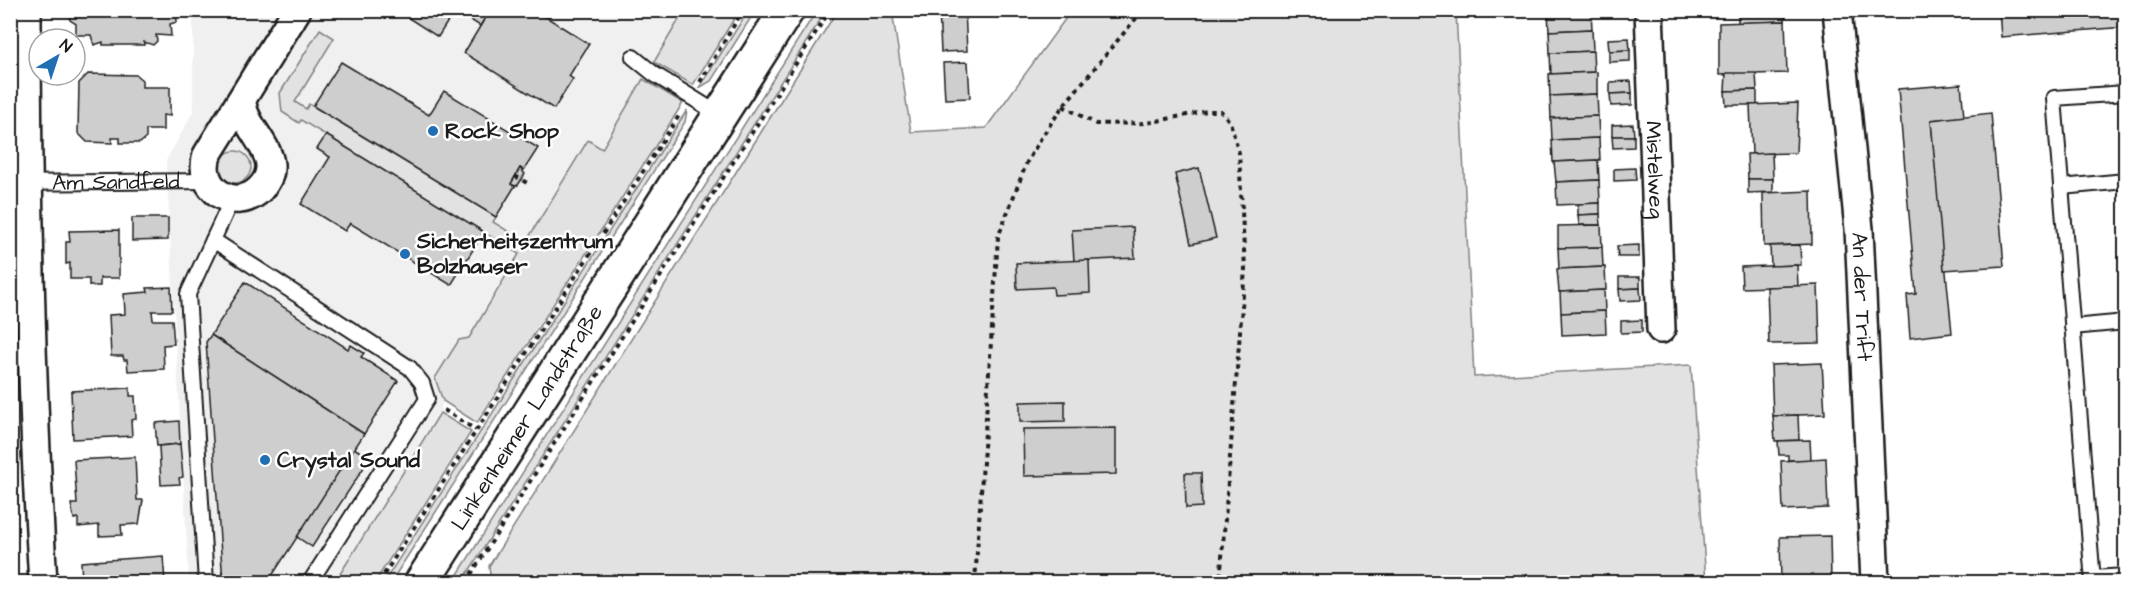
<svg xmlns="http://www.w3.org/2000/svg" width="2136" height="593" font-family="'Architects Daughter',sans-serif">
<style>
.built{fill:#f0f0f0}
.green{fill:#e2e2e2;stroke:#7f7f7f;stroke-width:1.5}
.building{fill:#cecece;stroke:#1c1c1c;stroke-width:1.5}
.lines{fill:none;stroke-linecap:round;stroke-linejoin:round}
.service-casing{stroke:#1c1c1c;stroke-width:18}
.minor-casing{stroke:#1c1c1c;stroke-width:32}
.primary-casing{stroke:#1c1c1c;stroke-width:38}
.path{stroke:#1c1c1c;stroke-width:4;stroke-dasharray:4.5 4.5;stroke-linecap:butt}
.service{stroke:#fff;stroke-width:14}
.minor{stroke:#fff;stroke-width:27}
.primary{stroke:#fff;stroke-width:33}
.poi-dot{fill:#1f6fb2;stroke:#fff;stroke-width:2}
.labels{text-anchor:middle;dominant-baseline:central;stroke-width:5;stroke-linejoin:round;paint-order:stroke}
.poi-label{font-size:22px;font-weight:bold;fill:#1c1c1c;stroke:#fff;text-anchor:start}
.street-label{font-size:22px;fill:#1c1c1c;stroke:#fff}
</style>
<rect width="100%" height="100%" fill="#fff"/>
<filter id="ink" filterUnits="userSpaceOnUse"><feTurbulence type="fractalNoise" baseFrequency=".0167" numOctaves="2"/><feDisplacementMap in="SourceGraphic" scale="12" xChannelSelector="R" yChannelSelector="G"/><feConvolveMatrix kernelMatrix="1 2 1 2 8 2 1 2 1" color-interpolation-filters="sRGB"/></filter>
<g filter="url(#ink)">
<polygon class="built" points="193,11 684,11 601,149 587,141 469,338 459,340 435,378 443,401 440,413 335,582 189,582 166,161 193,112"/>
<g class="green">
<polygon points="817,10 826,11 462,582 453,582"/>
<polygon points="684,11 739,11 693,85 654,62"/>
<polygon points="748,11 755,11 711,81 699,88"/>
<polygon points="837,11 892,11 911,132 986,128 1071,11 1456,11 1474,377 1691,365 1706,582 491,582 489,566"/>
<polygon points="320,29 334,38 295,102 306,109 309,104 496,217 493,222 526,242 588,140 602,149 643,79 683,103 477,423 443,401 435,378 459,340 469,338 519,254 301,120 299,123 282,112 280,93"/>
<polygon points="687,110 685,122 391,582 384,582"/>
<circle cx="235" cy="167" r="16"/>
<polygon points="440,413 471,432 375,582 335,582"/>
</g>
<g class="building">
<polygon points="70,10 176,10 177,22 170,24 171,36 156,35 157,41 153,45 144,42 144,45 103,45 103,42 94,45 91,35 76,35 76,24 70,20"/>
<polygon points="396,10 455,10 438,37"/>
<polygon points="455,10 474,10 485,18 480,26"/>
<polygon points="490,10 535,10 589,44 569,76 573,79 554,109 464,53"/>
<polygon points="939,10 965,10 967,51 941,52"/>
<polygon points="1548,10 1591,10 1592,29 1549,31"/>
<polygon points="1738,10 1785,10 1785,21 1738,23"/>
<polygon points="1999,10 2126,10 2126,27 2001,37"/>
<polygon points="1785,21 1787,73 1719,75 1719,23"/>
<polygon points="1592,29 1593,51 1550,53 1549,31"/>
<polygon points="1629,38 1630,50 1609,51 1608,39"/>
<polygon points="1630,50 1630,61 1609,62 1609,51"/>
<polygon points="1593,51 1594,72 1551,74 1550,53"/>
<polygon points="341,62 429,115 444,91 538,148 524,170 520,168 511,184 515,186 496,217 313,106"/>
<polygon points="968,62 970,98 945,99 943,63"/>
<polygon points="1597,72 1597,94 1550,96 1549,74"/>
<polygon points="1726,73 1756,73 1757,90 1725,91"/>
<polygon points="88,74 136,75 142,80 142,87 170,87 170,116 163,115 163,130 146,130 146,138 140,143 120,143 120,138 112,138 112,143 87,142 78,133 79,83"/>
<polygon points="1631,81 1632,93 1610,94 1610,82"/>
<polygon points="1961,84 1964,117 1931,120 1952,333 1910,338 1907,295 1916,294 1898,89"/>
<polygon points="1757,90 1757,105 1726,105 1725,91"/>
<polygon points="1632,93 1632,105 1611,106 1610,94"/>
<polygon points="1597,94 1598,116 1551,118 1550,96"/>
<polygon points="1798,103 1796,153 1752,154 1750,105"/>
<polygon points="1991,113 2004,266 1944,270 1931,120"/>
<polygon points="1598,116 1599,138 1552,140 1551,118"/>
<polygon points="1633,124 1634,136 1612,136 1612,125"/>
<polygon points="326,135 484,232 451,285 350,223 345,231 301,204 330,157 317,149"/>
<polygon points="1612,136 1634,136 1634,147 1613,148"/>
<polygon points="1599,138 1600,160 1553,162 1552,140"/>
<polygon points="1772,153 1773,179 1748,179 1747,154"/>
<polygon points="1598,160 1599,180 1556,182 1554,162"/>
<polygon points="520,168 525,174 518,185 515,186 511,184"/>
<polygon points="1199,168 1216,238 1191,244 1175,174"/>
<polygon points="1635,168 1636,180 1614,181 1614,169"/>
<polygon points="1748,179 1773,179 1773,192 1748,193"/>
<polygon points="1599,180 1600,203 1557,205 1556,182"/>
<polygon points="1811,191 1812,244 1764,246 1763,193"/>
<polygon points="1600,203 1600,214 1578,215 1578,204"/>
<polygon points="1600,214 1601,225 1579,225 1578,215"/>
<polygon points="132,218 168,218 168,240 132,241"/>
<polygon points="1601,225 1602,247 1558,248 1558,226"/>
<polygon points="1133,227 1135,258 1074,261 1072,230"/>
<polygon points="119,230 119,278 100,278 100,286 89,286 89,279 70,279 70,263 66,264 66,242 70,242 69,231"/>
<polygon points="1639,245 1639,257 1618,257 1617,246"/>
<polygon points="1800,245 1801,265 1771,266 1770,246"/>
<polygon points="1602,247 1603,267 1559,269 1558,248"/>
<polygon points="1089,260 1090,293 1054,295 1053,287 1017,289 1016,263"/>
<polygon points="1797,265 1798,286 1742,288 1741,267"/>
<polygon points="1605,267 1606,290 1559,292 1557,269"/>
<polygon points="1619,277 1640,277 1640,288 1619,289"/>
<polygon points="245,282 348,349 351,345 364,353 361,357 398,381 364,434 211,335"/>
<polygon points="1818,285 1820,343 1769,344 1767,287"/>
<polygon points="171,287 172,311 152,311 153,320 172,320 174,344 163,345 164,369 128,371 127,360 124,360 123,356 111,356 109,315 125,314 124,294 148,292 147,288"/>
<polygon points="1640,288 1641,300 1620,301 1619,289"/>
<polygon points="1604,290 1605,311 1561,313 1560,292"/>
<polygon points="1605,311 1606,333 1562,335 1561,313"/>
<polygon points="1642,320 1642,332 1621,333 1621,321"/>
<polygon points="211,335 364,434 268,582 223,582 206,342"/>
<polygon points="1822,363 1825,414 1773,416 1771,365"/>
<polygon points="130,388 130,396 135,396 136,419 131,420 132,436 73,439 71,391"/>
<polygon points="1065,401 1065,421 1020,422 1020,402"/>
<polygon points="1798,415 1799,440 1775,441 1773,416"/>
<polygon points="179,421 180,444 157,446 155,423"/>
<polygon points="1116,428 1116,474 1024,476 1023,429"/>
<polygon points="1810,440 1811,460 1788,460 1788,455 1779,455 1778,441"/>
<polygon points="180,444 183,477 179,478 180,484 161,485 159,446"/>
<polygon points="354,448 370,458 312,547 297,537"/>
<polygon points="135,457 137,500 143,500 139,524 121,525 122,535 99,536 99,525 78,527 78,518 74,519 71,504 77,504 74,460"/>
<polygon points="1826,458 1828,508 1783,510 1781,461"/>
<polygon points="1185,473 1201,473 1202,507 1186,508"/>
<polygon points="1830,536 1831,582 1781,582 1780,537"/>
<polygon points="163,556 165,582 82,582 81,562"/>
</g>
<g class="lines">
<defs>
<g id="service">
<polyline points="633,57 654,74 720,115"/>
<path id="s1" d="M10,183L207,181"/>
<polyline points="2061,187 2126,181"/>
<polyline points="213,240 410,368 422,383 427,399 310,582"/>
<polyline points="2072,327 2126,322"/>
<polyline points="2093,578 2126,576"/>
<polyline points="206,582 188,294 232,199"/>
<polyline points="2093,582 2054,98 2126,93"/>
</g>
<g id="minor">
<path d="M27,10C27,201 31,392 43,582"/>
<path id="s2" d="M1649,10L1661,329"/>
<path id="s3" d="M1837,10L1859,229L1875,582"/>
<path d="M242,102C244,133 290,158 260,189C235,214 196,189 207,155L297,10"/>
</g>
<g id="primary">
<path id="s4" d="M422,582L787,10"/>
</g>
</defs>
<use href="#service" class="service-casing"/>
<use href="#minor" class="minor-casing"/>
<use href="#primary" class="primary-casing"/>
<g class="path">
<polyline points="700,82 743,10"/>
<polyline points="1063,106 1096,124 1147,123 1207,111 1221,111 1230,122 1239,153 1245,269 1220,582"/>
<polyline points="515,176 527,183"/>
<polyline points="444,410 476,430"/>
<polyline points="379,582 680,114"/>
<polyline points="466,582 830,10"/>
<polyline points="975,582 998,237 1027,162 1041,138 1063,106 1143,10"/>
</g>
<use href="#service" class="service"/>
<use href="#minor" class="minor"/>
<use href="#primary" class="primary"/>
</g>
</g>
<g class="poi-dot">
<circle cx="433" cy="131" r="6"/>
<circle cx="405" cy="254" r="6"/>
<circle cx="265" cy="460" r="6"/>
</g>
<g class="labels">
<g class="poi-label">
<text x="445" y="131">Rock Shop</text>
<text x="417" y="241">Sicherheitszentrum<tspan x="417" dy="25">Bolzhauser</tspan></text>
<text x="277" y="460">Crystal Sound</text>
</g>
<g class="street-label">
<text stroke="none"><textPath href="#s2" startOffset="160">Mistelweg</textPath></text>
<text stroke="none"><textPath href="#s1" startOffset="106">Am Sandfeld</textPath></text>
<text stroke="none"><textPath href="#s3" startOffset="288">An der Trift</textPath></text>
<text stroke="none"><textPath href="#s4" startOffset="195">Linkenheimer Landstraße</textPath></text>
</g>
</g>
<rect width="2136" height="593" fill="none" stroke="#fff" stroke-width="36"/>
<rect x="18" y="18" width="2100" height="557" fill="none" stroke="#1c1c1c" stroke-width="2" filter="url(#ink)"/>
<g transform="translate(57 57) rotate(39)"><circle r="28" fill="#ffffff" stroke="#a4a4a4" stroke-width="1.5"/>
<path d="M0-4.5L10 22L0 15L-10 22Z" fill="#1f6fb2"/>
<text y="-9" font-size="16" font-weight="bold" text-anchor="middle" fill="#1c1c1c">N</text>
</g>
</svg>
